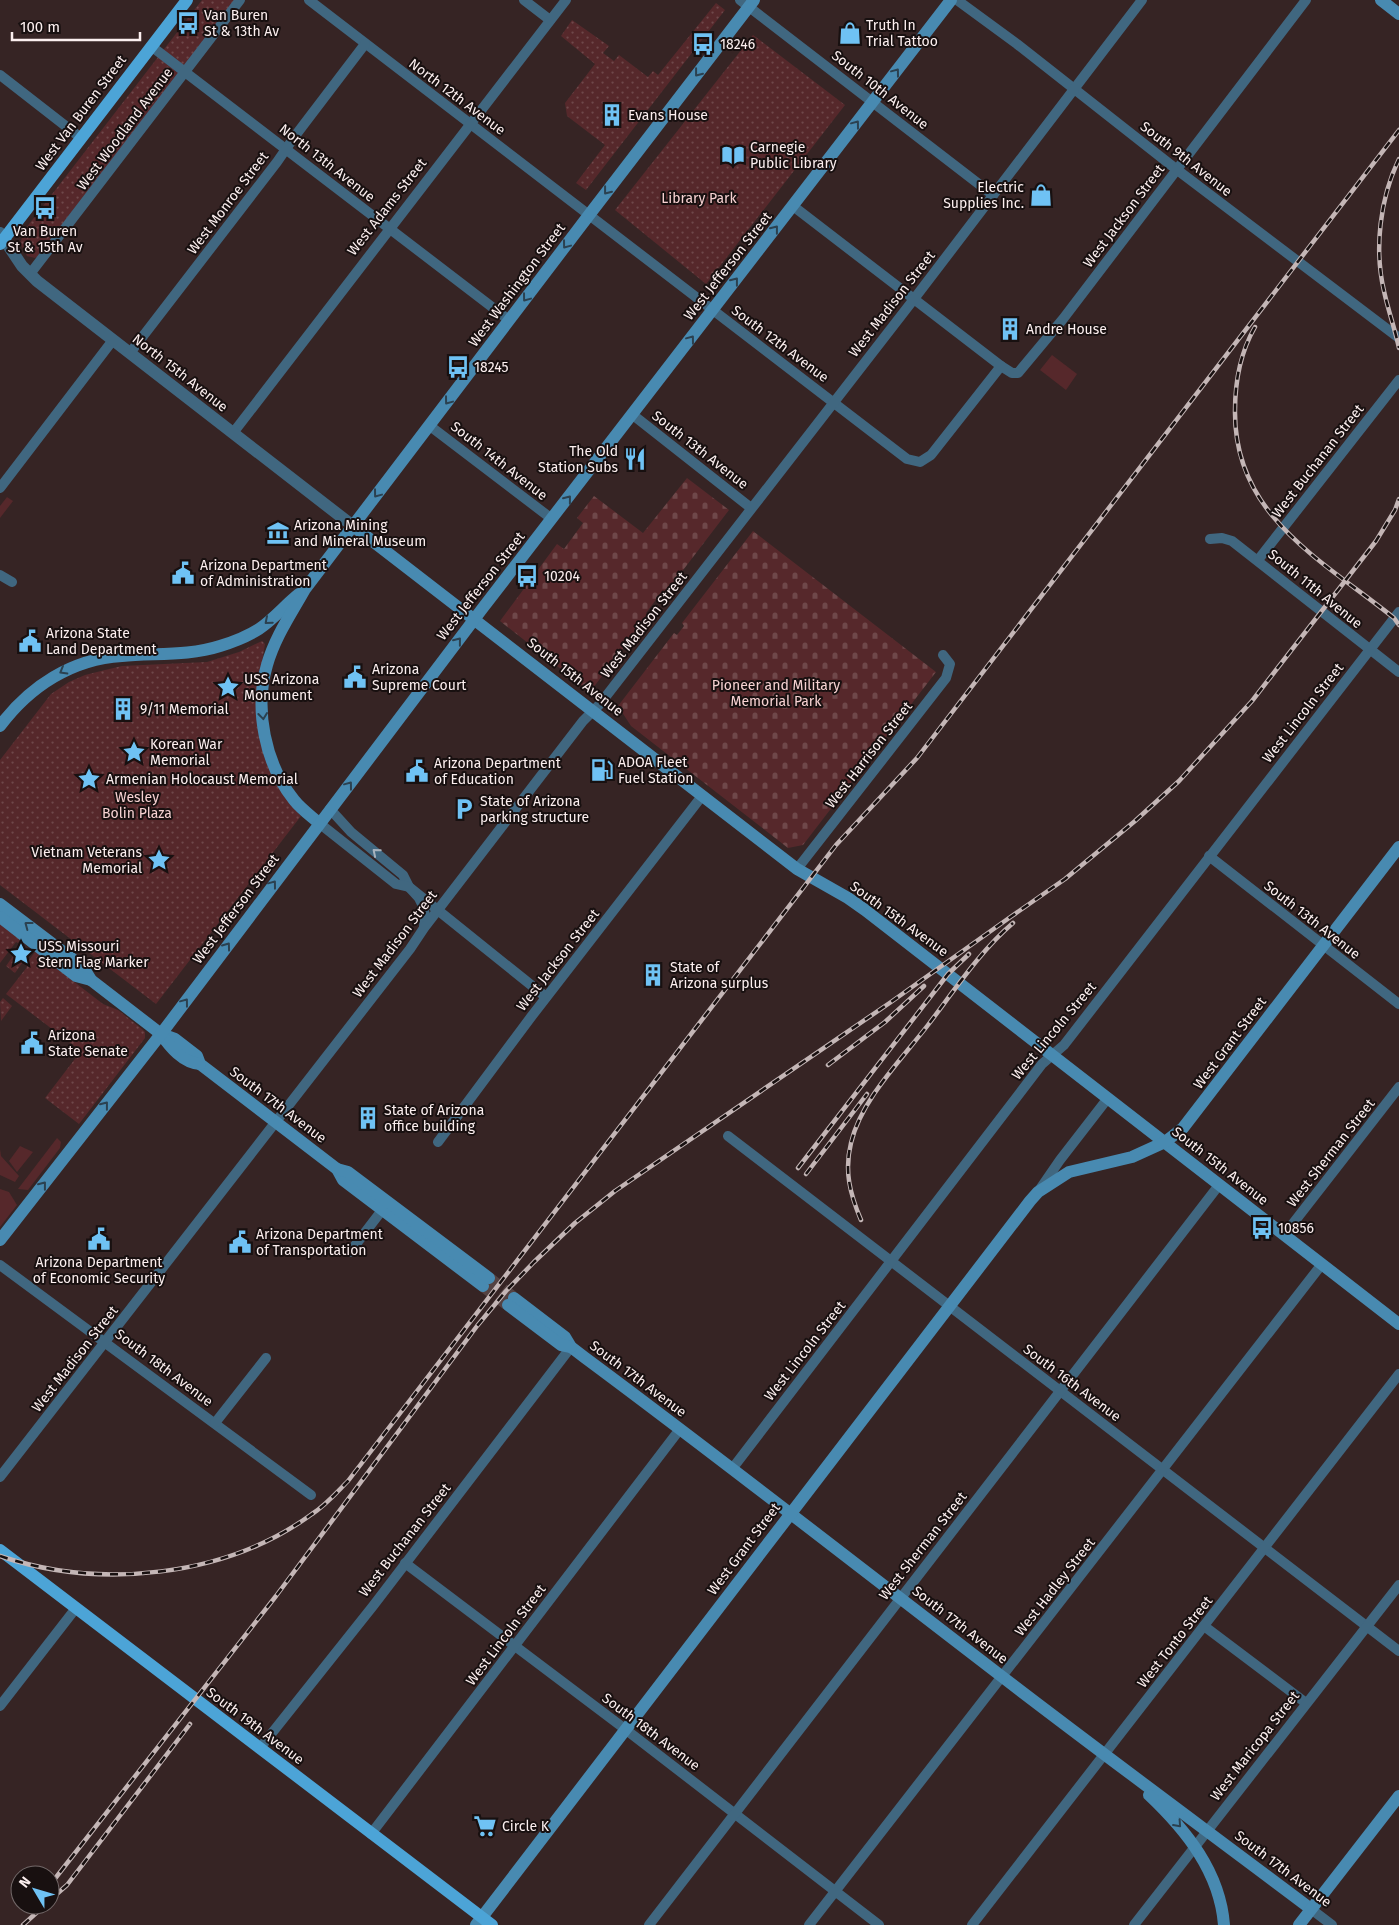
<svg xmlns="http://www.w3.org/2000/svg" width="1399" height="1925" font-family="'Fira Sans',sans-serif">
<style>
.grass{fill:#56282b}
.cemetery{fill:url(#cemetery-stones)}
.park{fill:url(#park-dots)}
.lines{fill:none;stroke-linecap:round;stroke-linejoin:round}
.secondary-tunnel{stroke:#544242;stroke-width:12;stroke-dasharray:12 6;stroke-linecap:butt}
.minor{stroke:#406780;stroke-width:10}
.tertiary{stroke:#406780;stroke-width:12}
.secondary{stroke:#488ab1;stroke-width:12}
.primary{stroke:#4ca4d7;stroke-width:12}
.rail-casing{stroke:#c4b6b6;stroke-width:4.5}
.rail{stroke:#181010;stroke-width:2.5;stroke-dasharray:8;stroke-linecap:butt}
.oneway{stroke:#2b4150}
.oneway2{stroke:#a7b2bd}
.labels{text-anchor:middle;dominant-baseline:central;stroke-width:4;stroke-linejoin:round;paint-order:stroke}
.poi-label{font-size:14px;fill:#fcefef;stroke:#181010;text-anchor:start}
.street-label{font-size:14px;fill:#fcefef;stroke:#181010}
.park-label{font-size:14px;fill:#f7d2d2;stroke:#181010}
</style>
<defs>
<pattern id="cemetery-stones" width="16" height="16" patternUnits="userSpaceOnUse" patternTransform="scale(1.25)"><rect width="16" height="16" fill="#56282b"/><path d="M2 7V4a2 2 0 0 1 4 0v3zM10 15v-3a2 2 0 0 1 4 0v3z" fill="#6f484a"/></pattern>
<pattern id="park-dots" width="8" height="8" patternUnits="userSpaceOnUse" patternTransform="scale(1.25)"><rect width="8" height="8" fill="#56282b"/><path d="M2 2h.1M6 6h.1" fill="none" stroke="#6f484a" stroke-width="1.8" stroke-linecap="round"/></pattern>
</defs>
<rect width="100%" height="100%" fill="#362424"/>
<g class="grass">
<polygon points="1052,355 1077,374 1066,390 1040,370"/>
<polygon points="7,497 13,501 0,518 0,506"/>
<polygon points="57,1138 61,1142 60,1148 28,1190 18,1189"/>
<polygon points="20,1146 33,1152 17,1172 9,1161"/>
<polygon points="0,1149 1,1156 19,1176 15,1182 0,1175"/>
<polygon points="0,1189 9,1192 17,1205 0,1227"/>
</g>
<g class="cemetery">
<polygon points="687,478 729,510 664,595 661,593 646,613 648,615 590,692 500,621 557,544 564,549 583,523 577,518 594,496 643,533"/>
<polygon points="753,531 936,672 803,845 788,848 631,726 618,706 674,633 677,635 684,626 682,623"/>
</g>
<g class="park">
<polygon points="202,0 235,0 38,256 35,258 27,256 20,243 26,228"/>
<polygon points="716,3 725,10 586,190 576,183 605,145 567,116 565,103 595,64 561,36 572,20 609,46 603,53 614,61 619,55 648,77 653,71 658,75"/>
<polygon points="753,35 845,105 706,284 615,210"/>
<polygon points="262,641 265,644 256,699 291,805 301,816 156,1004 0,885 0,760 51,694 69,682 85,675 105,670 122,666 207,662 239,652"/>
<polygon points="0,920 22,937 18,943 16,942 0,963"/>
<polygon points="38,948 42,957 103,1004 118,1010 142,1029 145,1032 145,1038 79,1124 45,1098 81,1051 6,994 27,967 26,964"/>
<polygon points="18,949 27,956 15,973 6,966"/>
<polygon points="3,998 12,1006 1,1021 0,1002"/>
</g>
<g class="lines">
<g class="secondary-tunnel">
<polyline points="489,1278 514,1298"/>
<polyline points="483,1286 508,1305"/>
</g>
<g class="minor">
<polyline points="309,0 907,459 920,462 931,455 1001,366"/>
<polyline points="524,0 550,20"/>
<polyline points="740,0 993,195"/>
<polyline points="957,0 1017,44 1176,169 1399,338"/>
<polyline points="151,46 509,320"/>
<polyline points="0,75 81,138"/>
<polyline points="793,206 1001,366 1012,373 1018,373 1063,319 1306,0"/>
<polyline points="30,274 240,0"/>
<polyline points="130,353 277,162 295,136 365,44"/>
<polyline points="633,415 751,508"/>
<polyline points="430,426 552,519"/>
<polyline points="233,433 566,0"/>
<polyline points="0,488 113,340"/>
<polyline points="1210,539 1222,538 1232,541 1399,672"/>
<polyline points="1258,560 1399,380"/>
<polyline points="0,575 12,582"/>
<polyline points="330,809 351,832 403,875 409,887 419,898 423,906 425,915 424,927"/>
<polyline points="319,823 396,884 409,887 546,997"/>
<polyline points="1209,856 1399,1004"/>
<polyline points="797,869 946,678 950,664 943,655"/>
<polyline points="728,1136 1399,1651"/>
<polyline points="438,1142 531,1017 702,796"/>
<polyline points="1040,1189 1060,1160 1108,1098"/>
<polyline points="1284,1235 1399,1087"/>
<polyline points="350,1252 386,1205"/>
<polyline points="0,1265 311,1495"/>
<polyline points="215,1423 266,1358"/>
<polyline points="732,1469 1042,1064 1064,1045 1399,612"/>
<polyline points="0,1477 410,949 424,928 583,721 600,704 914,299 1142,0"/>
<polyline points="405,1563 625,1729 879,1925"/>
<polyline points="1204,1626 1306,1703"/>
<polyline points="0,1706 76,1608"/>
<polyline points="260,1748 373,1606 571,1347"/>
<polyline points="371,1834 680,1429"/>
<polyline points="1311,1909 1332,1925"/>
<polyline points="649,1925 1219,1185"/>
<polyline points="809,1925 1322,1264"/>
<polyline points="972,1925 1399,1374"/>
<polyline points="1134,1925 1399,1585"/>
</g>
<polyline class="tertiary" points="0,233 22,266 37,281 353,526"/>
<g class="secondary">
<polyline points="1381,0 1399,14"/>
<polyline points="353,526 797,869 848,898 865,910 1399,1324"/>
<path d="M0,726C30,686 72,659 122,656C155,653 189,656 220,646C233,642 248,636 259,629C274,619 285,605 299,594"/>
<path d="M319,823C311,816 301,809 294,800C265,764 254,709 267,665C275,637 291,614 305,589L589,215L754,0"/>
<polyline points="0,904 83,967 91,980 161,1034 175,1039 197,1056 200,1064 337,1169 343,1180 483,1286"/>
<polyline points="0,917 76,976 91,980"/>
<path d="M161,1034C170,1047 183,1063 200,1064"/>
<polyline points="337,1169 348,1172 489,1278"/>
<polyline points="0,1240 161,1034 482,609 951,0"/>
<path d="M514,1298L565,1337L571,1347L584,1357C723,1460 859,1567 996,1672C1100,1752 1206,1830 1311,1909"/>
<polyline points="508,1305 561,1345 571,1347"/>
<path d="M1149,1795C1186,1830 1220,1872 1224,1925"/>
<polyline points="476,1925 1030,1201 1038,1192 1069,1172 1132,1157 1165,1142 1183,1128 1399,847"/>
<polyline points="1299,1925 1399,1796"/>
</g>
<g class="primary">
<polyline points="0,244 187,0"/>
<polyline points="0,1550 492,1925"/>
</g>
<defs>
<g id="rail">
<path d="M1399,159C1380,198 1374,249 1384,291C1388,310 1395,329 1399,348"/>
<path d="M1255,327C1240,353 1235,381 1235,411C1234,516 1322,560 1394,618L1399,625"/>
<polyline points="828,1065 885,1022 924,986"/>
<polyline points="798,1168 948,974 969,954"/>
<polyline points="806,1174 867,1094"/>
<path d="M861,1220C850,1194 844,1171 851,1143C861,1100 901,1060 928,1025C954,991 980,951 1013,923"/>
<path d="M0,1556C100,1590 226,1577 312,1514C326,1505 337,1492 348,1481L836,845L917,758L1399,130"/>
<polyline points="50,1885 276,1596 477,1326 506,1291 534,1262 575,1223 615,1191 891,1002 1009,918 1065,879 1135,821 1179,781 1252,701 1376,541 1395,510 1399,499"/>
<polyline points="50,1900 67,1885 190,1724"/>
<polyline points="23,1925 45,1905"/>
</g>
</defs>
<use href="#rail" class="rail-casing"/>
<use href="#rail" class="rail"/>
</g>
<defs><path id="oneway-chevron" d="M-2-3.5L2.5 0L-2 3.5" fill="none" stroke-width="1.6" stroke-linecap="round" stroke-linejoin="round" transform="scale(1.25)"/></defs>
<g class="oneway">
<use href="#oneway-chevron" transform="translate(896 72) rotate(-53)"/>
<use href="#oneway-chevron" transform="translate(698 73) rotate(128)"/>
<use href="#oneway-chevron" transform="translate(856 124) rotate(-53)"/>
<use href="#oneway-chevron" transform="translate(607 191) rotate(128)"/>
<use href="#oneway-chevron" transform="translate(775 229) rotate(-52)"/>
<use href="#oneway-chevron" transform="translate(566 245) rotate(127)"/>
<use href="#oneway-chevron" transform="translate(735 281) rotate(-52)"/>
<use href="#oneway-chevron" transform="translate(526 298) rotate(127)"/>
<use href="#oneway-chevron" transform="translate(691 339) rotate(-53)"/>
<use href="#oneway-chevron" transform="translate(448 401) rotate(127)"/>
<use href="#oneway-chevron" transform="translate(377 494) rotate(127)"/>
<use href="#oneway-chevron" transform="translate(568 499) rotate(-52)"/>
<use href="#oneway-chevron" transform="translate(268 621) rotate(139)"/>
<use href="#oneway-chevron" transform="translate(458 641) rotate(-52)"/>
<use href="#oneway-chevron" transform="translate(63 671) rotate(150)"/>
<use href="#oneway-chevron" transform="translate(263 716) rotate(83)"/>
<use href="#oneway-chevron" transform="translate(349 785) rotate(-53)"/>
<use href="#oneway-chevron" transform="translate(273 884) rotate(-53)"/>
<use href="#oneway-chevron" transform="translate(28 925) rotate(-143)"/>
<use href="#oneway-chevron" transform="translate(227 946) rotate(-54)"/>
<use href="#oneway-chevron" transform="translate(185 1002) rotate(-53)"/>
<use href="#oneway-chevron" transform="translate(105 1105) rotate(-52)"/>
<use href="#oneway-chevron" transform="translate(43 1185) rotate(-52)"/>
<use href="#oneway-chevron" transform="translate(1178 1824) rotate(48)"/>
</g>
<use class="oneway2" href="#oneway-chevron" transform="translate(376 852) rotate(-140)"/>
<defs>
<symbol id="bus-bare" viewBox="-9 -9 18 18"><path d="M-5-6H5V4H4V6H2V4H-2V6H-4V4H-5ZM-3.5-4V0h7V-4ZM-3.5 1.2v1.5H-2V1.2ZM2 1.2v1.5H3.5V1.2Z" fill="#6fc2f4" stroke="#181010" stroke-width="2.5" paint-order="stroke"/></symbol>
<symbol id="shop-bare" viewBox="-9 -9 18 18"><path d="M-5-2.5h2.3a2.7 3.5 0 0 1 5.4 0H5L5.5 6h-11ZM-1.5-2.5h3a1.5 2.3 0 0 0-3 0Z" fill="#6fc2f4" stroke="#181010" stroke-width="2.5" paint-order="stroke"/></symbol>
<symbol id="building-bare" viewBox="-9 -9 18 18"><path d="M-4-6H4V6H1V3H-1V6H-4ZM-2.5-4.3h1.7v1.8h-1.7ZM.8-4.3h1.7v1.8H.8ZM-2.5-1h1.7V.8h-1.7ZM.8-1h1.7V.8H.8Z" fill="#6fc2f4" stroke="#181010" stroke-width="2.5" paint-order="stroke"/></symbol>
<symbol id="library-bare" viewBox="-9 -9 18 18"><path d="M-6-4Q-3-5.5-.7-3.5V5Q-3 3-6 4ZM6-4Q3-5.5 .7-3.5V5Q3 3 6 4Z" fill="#6fc2f4" stroke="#181010" stroke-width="2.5" paint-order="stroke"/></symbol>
<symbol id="restaurant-bare" viewBox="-9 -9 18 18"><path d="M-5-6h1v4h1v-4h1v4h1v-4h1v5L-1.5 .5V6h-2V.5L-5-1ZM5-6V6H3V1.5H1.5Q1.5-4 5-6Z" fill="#6fc2f4" stroke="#181010" stroke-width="2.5" paint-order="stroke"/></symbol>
<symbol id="museum-bare" viewBox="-9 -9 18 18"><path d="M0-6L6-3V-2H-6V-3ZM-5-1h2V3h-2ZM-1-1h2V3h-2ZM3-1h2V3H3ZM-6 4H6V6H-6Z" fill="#6fc2f4" stroke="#181010" stroke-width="2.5" paint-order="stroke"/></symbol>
<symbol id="civic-bare" viewBox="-9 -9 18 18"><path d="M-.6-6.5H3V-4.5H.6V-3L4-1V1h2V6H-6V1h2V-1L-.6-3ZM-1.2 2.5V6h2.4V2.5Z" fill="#6fc2f4" stroke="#181010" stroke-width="2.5" paint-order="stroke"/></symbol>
<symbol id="sight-bare" viewBox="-9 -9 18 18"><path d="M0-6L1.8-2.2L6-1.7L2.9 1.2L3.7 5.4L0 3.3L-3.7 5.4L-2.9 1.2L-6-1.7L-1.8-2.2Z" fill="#6fc2f4" stroke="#181010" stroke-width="2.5" paint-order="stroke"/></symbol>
<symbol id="fuel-bare" viewBox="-9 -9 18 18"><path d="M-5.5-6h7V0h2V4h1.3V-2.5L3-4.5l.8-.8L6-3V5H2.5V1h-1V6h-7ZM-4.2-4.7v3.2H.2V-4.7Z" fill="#6fc2f4" stroke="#181010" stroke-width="2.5" paint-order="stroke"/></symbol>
<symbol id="parking-bare" viewBox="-9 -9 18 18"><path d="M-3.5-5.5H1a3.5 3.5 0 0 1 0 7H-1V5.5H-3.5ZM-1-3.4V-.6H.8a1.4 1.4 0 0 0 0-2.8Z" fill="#6fc2f4" stroke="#181010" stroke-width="2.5" paint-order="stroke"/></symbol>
<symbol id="supermarket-bare" viewBox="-9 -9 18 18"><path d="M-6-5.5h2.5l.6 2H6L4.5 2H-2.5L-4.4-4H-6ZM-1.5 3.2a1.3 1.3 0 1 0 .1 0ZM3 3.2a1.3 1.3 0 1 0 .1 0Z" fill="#6fc2f4" stroke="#181010" stroke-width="2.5" paint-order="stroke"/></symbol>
</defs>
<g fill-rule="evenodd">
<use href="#bus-bare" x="172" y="7" width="32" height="32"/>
<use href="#shop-bare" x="834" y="17" width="32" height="32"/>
<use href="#bus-bare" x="687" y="28" width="32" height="32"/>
<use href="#building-bare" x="596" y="99" width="32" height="32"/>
<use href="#library-bare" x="717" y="139" width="32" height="32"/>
<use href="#shop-bare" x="1025" y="179" width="32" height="32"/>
<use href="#bus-bare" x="29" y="192" width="32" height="32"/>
<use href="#building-bare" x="994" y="313" width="32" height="32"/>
<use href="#bus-bare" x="442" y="351" width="32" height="32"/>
<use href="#restaurant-bare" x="619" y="443" width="32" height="32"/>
<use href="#museum-bare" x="262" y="517" width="32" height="32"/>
<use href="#civic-bare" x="167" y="557" width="32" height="32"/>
<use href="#bus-bare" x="511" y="560" width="32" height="32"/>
<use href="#civic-bare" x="14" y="625" width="32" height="32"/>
<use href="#civic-bare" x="339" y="661" width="32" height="32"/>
<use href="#sight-bare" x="212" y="671" width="32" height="32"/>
<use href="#building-bare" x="107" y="693" width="32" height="32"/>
<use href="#sight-bare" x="118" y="736" width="32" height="32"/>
<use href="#fuel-bare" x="586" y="754" width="32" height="32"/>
<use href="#civic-bare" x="401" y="755" width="32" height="32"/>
<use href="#sight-bare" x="73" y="763" width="32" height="32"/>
<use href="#parking-bare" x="448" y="793" width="32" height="32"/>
<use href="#sight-bare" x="143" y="844" width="32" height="32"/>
<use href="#sight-bare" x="5" y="938" width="32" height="32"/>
<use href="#building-bare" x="637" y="959" width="32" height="32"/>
<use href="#civic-bare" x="16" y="1027" width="32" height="32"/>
<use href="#building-bare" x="352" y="1102" width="32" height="32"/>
<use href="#bus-bare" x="1246" y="1212" width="32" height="32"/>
<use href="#civic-bare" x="83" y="1223" width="32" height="32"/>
<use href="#civic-bare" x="224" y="1226" width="32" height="32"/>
<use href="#supermarket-bare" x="469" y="1810" width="32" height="32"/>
</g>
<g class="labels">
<g class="poi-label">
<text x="204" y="15">Van Buren<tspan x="204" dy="16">St &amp; 13th Av</tspan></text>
<text x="866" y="25">Truth In<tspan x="866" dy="16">Trial Tattoo</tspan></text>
<text x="720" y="44">18246</text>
<text x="628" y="115">Evans House</text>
<text x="750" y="147">Carnegie<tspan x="750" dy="16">Public Library</tspan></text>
<text x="1024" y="187" text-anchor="end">Electric<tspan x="1024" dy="16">Supplies Inc.</tspan></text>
<text x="45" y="231" text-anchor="middle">Van Buren<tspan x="45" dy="16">St &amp; 15th Av</tspan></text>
<text x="1026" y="329">Andre House</text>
<text x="474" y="367">18245</text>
<text x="618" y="451" text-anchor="end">The Old<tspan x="618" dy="16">Station Subs</tspan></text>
<text x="294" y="525">Arizona Mining<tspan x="294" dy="16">and Mineral Museum</tspan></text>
<text x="200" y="565">Arizona Department<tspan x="200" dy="16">of Administration</tspan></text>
<text x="544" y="576">10204</text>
<text x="46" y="633">Arizona State<tspan x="46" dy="16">Land Department</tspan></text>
<text x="372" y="669">Arizona<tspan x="372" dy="16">Supreme Court</tspan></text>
<text x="244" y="679">USS Arizona<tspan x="244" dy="16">Monument</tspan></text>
<text x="140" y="709">9/11 Memorial</text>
<text x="150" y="744">Korean War<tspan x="150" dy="16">Memorial</tspan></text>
<text x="618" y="762">ADOA Fleet<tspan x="618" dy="16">Fuel Station</tspan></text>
<text x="434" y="763">Arizona Department<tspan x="434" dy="16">of Education</tspan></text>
<text x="106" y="779">Armenian Holocaust Memorial</text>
<text x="480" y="801">State of Arizona<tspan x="480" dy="16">parking structure</tspan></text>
<text x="142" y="852" text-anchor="end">Vietnam Veterans<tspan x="142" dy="16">Memorial</tspan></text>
<text x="38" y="946">USS Missouri<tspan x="38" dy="16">Stern Flag Marker</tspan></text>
<text x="670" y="967">State of<tspan x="670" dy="16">Arizona surplus</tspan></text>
<text x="48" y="1035">Arizona<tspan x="48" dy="16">State Senate</tspan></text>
<text x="384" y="1110">State of Arizona<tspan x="384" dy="16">office building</tspan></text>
<text x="1278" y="1228">10856</text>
<text x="256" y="1234">Arizona Department<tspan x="256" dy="16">of Transportation</tspan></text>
<text x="99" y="1262" text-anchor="middle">Arizona Department<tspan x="99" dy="16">of Economic Security</tspan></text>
<text x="502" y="1826">Circle K</text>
</g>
<g class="street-label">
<text transform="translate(880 90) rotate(38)">South 10th Avenue</text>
<text transform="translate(457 97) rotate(37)">North 12th Avenue</text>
<text transform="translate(81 113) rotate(-53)">West Van Buren Street</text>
<text transform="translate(125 129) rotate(-53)">West Woodland Avenue</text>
<text transform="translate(1186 159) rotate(38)">South 9th Avenue</text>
<text transform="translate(327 163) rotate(38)">North 13th Avenue</text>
<text transform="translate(228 203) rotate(-53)">West Monroe Street</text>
<text transform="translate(387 207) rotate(-52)">West Adams Street</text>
<text transform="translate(1124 216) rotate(-53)">West Jackson Street</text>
<text transform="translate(728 266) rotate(-52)">West Jefferson Street</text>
<text transform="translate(517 285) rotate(-53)">West Washington Street</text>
<text transform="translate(892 304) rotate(-52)">West Madison Street</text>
<text transform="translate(780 344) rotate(37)">South 12th Avenue</text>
<text transform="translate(180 373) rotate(38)">North 15th Avenue</text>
<text transform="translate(700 450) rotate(38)">South 13th Avenue</text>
<text transform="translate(499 461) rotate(38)">South 14th Avenue</text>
<text transform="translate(1318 461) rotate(-52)">West Buchanan Street</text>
<text transform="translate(481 586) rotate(-52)">West Jefferson Street</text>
<text transform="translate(1315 589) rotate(39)">South 11th Avenue</text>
<text transform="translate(644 625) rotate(-52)">West Madison Street</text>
<text transform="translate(575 677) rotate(38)">South 15th Avenue</text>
<text transform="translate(1303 713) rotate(-52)">West Lincoln Street</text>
<text transform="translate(869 755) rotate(-52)">West Harrison Street</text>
<text transform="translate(236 909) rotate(-53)">West Jefferson Street</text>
<text transform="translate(899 919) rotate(36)">South 15th Avenue</text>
<text transform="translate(1312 920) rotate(38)">South 13th Avenue</text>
<text transform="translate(395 944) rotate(-53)">West Madison Street</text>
<text transform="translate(558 960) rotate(-52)">West Jackson Street</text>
<text transform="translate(1054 1031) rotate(-50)">West Lincoln Street</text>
<text transform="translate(1230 1043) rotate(-53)">West Grant Street</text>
<text transform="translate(278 1105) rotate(37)">South 17th Avenue</text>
<text transform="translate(1331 1153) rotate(-52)">West Sherman Street</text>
<text transform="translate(1220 1166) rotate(38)">South 15th Avenue</text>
<text transform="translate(805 1351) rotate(-52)">West Lincoln Street</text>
<text transform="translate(75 1359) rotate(-52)">West Madison Street</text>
<text transform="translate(164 1368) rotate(37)">South 18th Avenue</text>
<text transform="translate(638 1379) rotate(37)">South 17th Avenue</text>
<text transform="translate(1072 1383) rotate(37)">South 16th Avenue</text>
<text transform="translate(405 1540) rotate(-52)">West Buchanan Street</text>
<text transform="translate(923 1546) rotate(-52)">West Sherman Street</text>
<text transform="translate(744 1549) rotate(-53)">West Grant Street</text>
<text transform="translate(1055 1587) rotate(-52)">West Hadley Street</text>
<text transform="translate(960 1625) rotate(38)">South 17th Avenue</text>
<text transform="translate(506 1635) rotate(-53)">West Lincoln Street</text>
<text transform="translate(1175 1642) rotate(-52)">West Tonto Street</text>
<text transform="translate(255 1726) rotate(37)">South 19th Avenue</text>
<text transform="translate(651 1732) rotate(37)">South 18th Avenue</text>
<text transform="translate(1255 1746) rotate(-52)">West Maricopa Street</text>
<text transform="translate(1283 1869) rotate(37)">South 17th Avenue</text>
</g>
<g class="park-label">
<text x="699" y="198">Library Park</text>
<text x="776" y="685">Pioneer and Military<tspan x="776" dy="16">Memorial Park</tspan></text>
<text x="137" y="797">Wesley<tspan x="137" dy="16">Bolin Plaza</tspan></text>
</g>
</g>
<g transform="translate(35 1890) rotate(308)"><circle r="24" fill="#181010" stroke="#736969"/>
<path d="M0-4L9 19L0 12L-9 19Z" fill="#6fc2f4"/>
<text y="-8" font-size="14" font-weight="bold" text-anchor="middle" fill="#fcefef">N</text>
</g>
<path d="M12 32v8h128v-8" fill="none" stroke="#fcefef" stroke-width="2.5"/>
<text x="20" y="32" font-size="15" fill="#fcefef" stroke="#181010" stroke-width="4" paint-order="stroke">100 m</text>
</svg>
